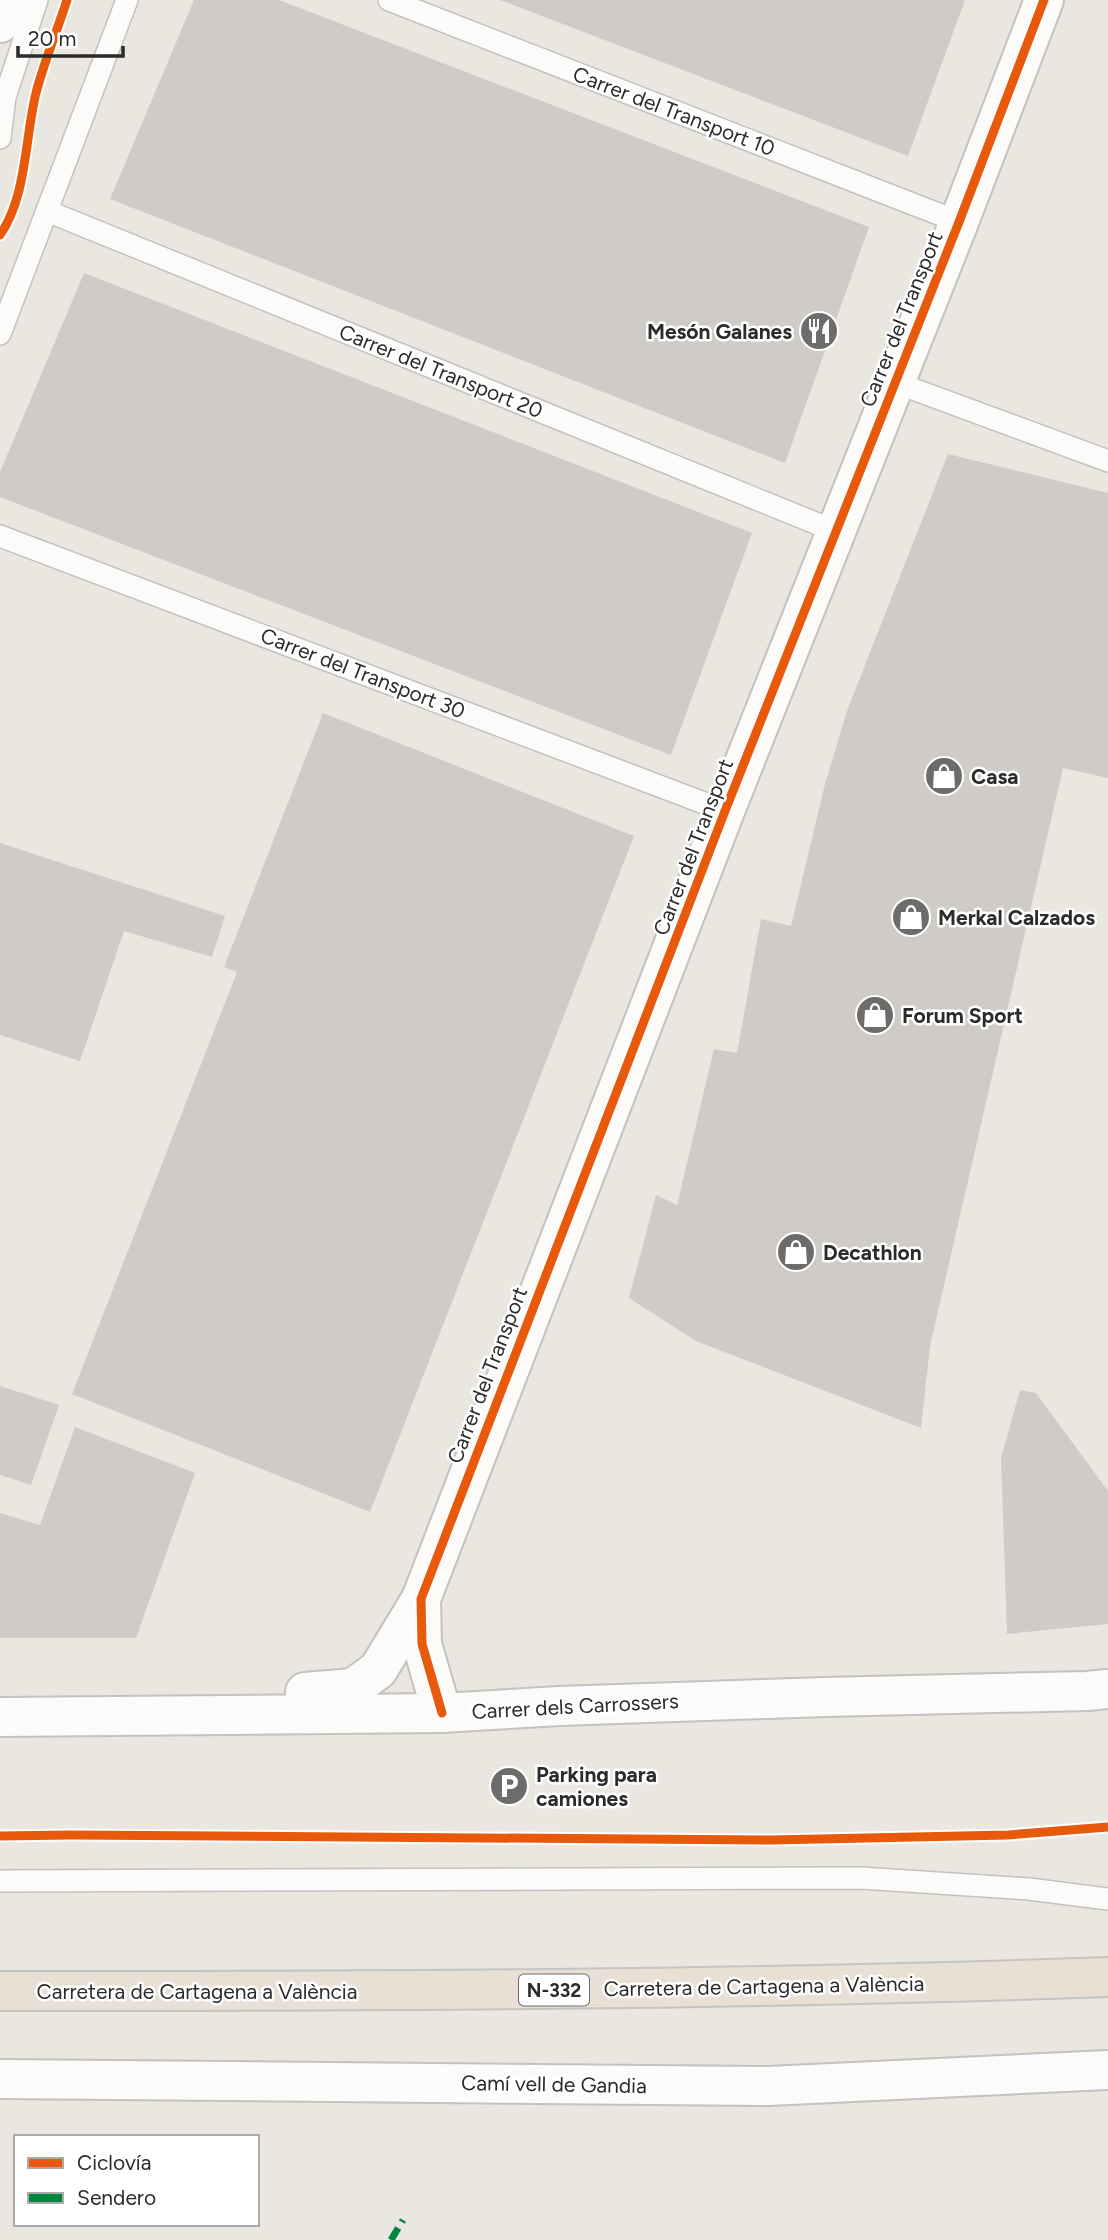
<svg xmlns="http://www.w3.org/2000/svg" width="1108" height="2240" font-family="Figtree,sans-serif">
<style>
.building{fill:#cfccc7}
.lines{fill:none;stroke-linecap:round;stroke-linejoin:round}
.service-casing{stroke:#c3c2c1;stroke-width:24}
.minor-casing{stroke:#c3c2c1;stroke-width:42}
.secondary-casing{stroke:#c3c2c1;stroke-width:42}
.trunk-casing{stroke:#c5c4c1;stroke-width:42}
.service{stroke:#fcfbfa;stroke-width:21}
.minor{stroke:#fcfbfa;stroke-width:38}
.secondary{stroke:#fcfbfa;stroke-width:38}
.trunk{stroke:#e8e0d4;stroke-width:38}
.quiet{stroke:#00873e;stroke-width:7;stroke-dasharray:14 7;stroke-linecap:butt}
.cycleway-casing{stroke:#fff;stroke-width:13}
.cycleway{stroke:#e8590c;stroke-width:9}
.labels{text-anchor:middle;dominant-baseline:central;stroke-width:5;stroke-linejoin:round;paint-order:stroke}
.shield{fill:#fff;stroke:#6b6b6b;stroke-width:2}
.shield-label{font-size:19px;font-weight:bold;fill:#2b2b2b}
.street-label{font-size:21px;fill:#2b2b2b;stroke:#fff}
.poi-label{font-size:21px;font-weight:bold;fill:#2b2b2b;stroke:#fff;text-anchor:start}
</style>
<rect width="100%" height="100%" fill="#eae6e0"/>
<g class="building">
<polygon points="194,0 279,0 869,227 785,463 110,199"/>
<polygon points="500,0 965,0 908,156"/>
<polygon points="84,273 752,533 671,755 0,497 0,472"/>
<polygon points="948,454 1108,493 1108,778 1063,768 930,1346 921,1428 696,1341 629,1298 656,1195 677,1205 714,1049 737,1053 761,919 791,926 825,784 847,711"/>
<polygon points="323,713 634,836 370,1512 72,1394 237,972 224,967"/>
<polygon points="0,843 225,916 212,957 124,931 80,1061 0,1035"/>
<polygon points="0,1386 59,1405 31,1485 0,1475"/>
<polygon points="1020,1390 1036,1393 1108,1491 1108,1624 1007,1634 1001,1458"/>
<polygon points="75,1427 195,1473 136,1638 0,1638 0,1513 40,1525"/>
</g>
<g class="lines">
<defs>
<g id="service">
<polyline points="389,0 959,222"/>
<polyline points="0,138 5,97 37,0"/>
<polyline points="47,211 835,531"/>
<polyline points="0,334 127,0"/>
<polyline points="894,382 1108,461"/>
<polyline points="0,536 725,811"/>
<polyline points="0,1881 861,1878 1029,1889 1108,1899"/>
</g>
<g id="minor">
<polyline points="305,1692 353,1688 378,1670 421,1599"/>
<polyline points="442,1713 422,1644 421,1599 725,811 959,222 1044,0"/>
<polyline points="0,1717 442,1713 559,1706 825,1697 1087,1691 1108,1689"/>
<polyline points="0,2079 768,2086 1108,2070"/>
</g>
<polyline id="secondary" points="0,23 9,0"/>
<path id="trunk" d="M0,1991C369,1991 739,1990 1108,1977"/>
</defs>
<use href="#service" class="service-casing"/>
<use href="#minor" class="minor-casing"/>
<use href="#secondary" class="secondary-casing"/>
<use href="#trunk" class="trunk-casing"/>
<use href="#service" class="service"/>
<use href="#minor" class="minor"/>
<use href="#secondary" class="secondary"/>
<use href="#trunk" class="trunk"/>
<polyline class="quiet" points="391,2240 403,2220"/>
<defs>
<g id="cycleway">
<path d="M0,235C27,196 25,137 36,93C44,62 57,31 67,0"/>
<polyline points="442,1713 422,1644 421,1599 725,811 959,222 1044,0"/>
<polyline points="0,1836 70,1835 772,1840 1008,1835 1108,1827"/>
</g>
</defs>
<use href="#cycleway" class="cycleway-casing"/>
<use href="#cycleway" class="cycleway"/>
</g>
<defs>
<symbol id="restaurant-disc" viewBox="-11 -11 22 22"><circle r="9.5" fill="#6e6c6a" stroke="#fff"/><path d="M-5-6h1v4h1v-4h1v4h1v-4h1v5L-1.5 .5V6h-2V.5L-5-1ZM5-6V6H3V1.5H1.5Q1.5-4 5-6Z" fill="#fff"/></symbol>
<symbol id="shop-disc" viewBox="-11 -11 22 22"><circle r="9.5" fill="#6e6c6a" stroke="#fff"/><path d="M-5-2.5h2.3a2.7 3.5 0 0 1 5.4 0H5L5.5 6h-11ZM-1.5-2.5h3a1.5 2.3 0 0 0-3 0Z" fill="#fff"/></symbol>
<symbol id="parking-disc" viewBox="-11 -11 22 22"><circle r="9.5" fill="#6e6c6a" stroke="#fff"/><path d="M-3.5-5.5H1a3.5 3.5 0 0 1 0 7H-1V5.5H-3.5ZM-1-3.4V-.6H.8a1.4 1.4 0 0 0 0-2.8Z" fill="#fff"/></symbol>
</defs>
<g fill-rule="evenodd">
<use href="#restaurant-disc" x="797" y="309" width="44" height="44"/>
<use href="#shop-disc" x="922" y="754" width="44" height="44"/>
<use href="#shop-disc" x="889" y="895" width="44" height="44"/>
<use href="#shop-disc" x="853" y="993" width="44" height="44"/>
<use href="#shop-disc" x="774" y="1230" width="44" height="44"/>
<use href="#parking-disc" x="487" y="1764" width="44" height="44"/>
</g>
<g class="labels">
<rect class="shield" x="519" y="1974.5" width="70" height="31" rx="5"/>
<g class="shield-label">
<text x="554" y="1990">N-332</text>
</g>
<g class="street-label">
<text transform="translate(674 111) rotate(21)">Carrer del Transport 10</text>
<text transform="translate(901 319) rotate(-68)">Carrer del Transport</text>
<text transform="translate(441 371) rotate(22)">Carrer del Transport 20</text>
<text transform="translate(363 673) rotate(21)">Carrer del Transport 30</text>
<text transform="translate(693 847) rotate(-69)">Carrer del Transport</text>
<text transform="translate(487 1375) rotate(-69)">Carrer del Transport</text>
<text transform="translate(575 1706) rotate(-3)">Carrer dels Carrossers</text>
<text transform="translate(764 1986) rotate(-1)">Carretera de Cartagena a València</text>
<text x="197" y="1991">Carretera de Cartagena a València</text>
<text transform="translate(554 2084) rotate(1)">Camí vell de Gandia</text>
</g>
<g class="poi-label">
<text x="792" y="331" text-anchor="end">Mesón Galanes</text>
<text x="971" y="776">Casa</text>
<text x="938" y="917">Merkal Calzados</text>
<text x="902" y="1015">Forum Sport</text>
<text x="823" y="1252">Decathlon</text>
<text x="536" y="1774">Parking para<tspan x="536" dy="24">camiones</tspan></text>
</g>
</g>
<rect x="14" y="2135" width="245" height="91" fill="#ffffff" stroke="#aaaaaa" stroke-width="2"/>
<rect x="28" y="2158" width="35" height="10" fill="#e8590c" stroke="#aaaaaa" stroke-width="2"/>
<text x="77" y="2170" font-size="21" fill="#2b2b2b">Ciclovía</text>
<rect x="28" y="2193" width="35" height="10" fill="#00873e" stroke="#aaaaaa" stroke-width="2"/>
<text x="77" y="2205" font-size="21" fill="#2b2b2b">Sendero</text>
<path d="M18 46v10h105v-10" fill="none" stroke="#2b2b2b" stroke-width="3.5"/>
<text x="28" y="46" font-size="21" fill="#2b2b2b" stroke="#ffffff" stroke-width="5" paint-order="stroke">20 m</text>
</svg>
